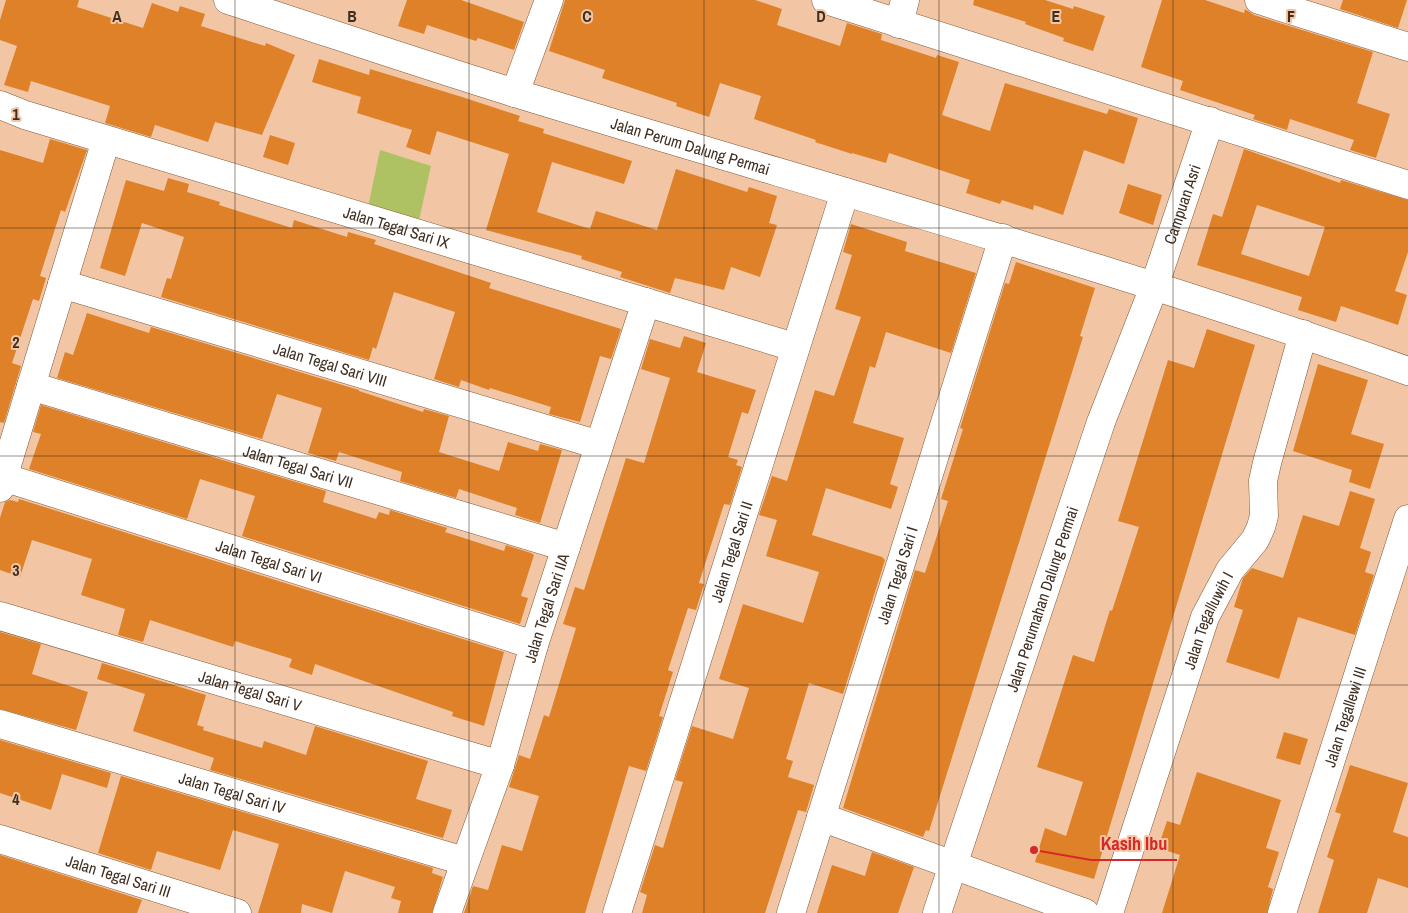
<svg xmlns="http://www.w3.org/2000/svg" width="1408" height="913" font-family="'Archivo Narrow',sans-serif">
<style>
.green{fill:#aec163}
.building{fill:#de8128;fill-rule:evenodd}
.lines{fill:none;stroke-linecap:round;stroke-linejoin:round}
.minor-casing{stroke:#80593a;stroke-width:29}
.minor{stroke:#fff;stroke-width:28}
.grid{fill:none;stroke:#402f21;stroke-width:1;stroke-opacity:0.55}
.labels{text-anchor:middle;dominant-baseline:central;stroke-width:4;stroke-linejoin:round;paint-order:stroke}
.street-label{font-size:16px;fill:#402f21;stroke:#f2c6a4}
.grid-label{font-size:16px;text-anchor:middle;font-weight:bold;fill:#402f21;stroke:#f2c6a4;stroke-width:4;stroke-linejoin:round;paint-order:stroke}
.leader{fill:none;stroke:#d62828;stroke-width:2}
.callout-dot{fill:#d62828;stroke:#f2c6a4;stroke-width:2}
.callout-label{font-size:18px;text-anchor:middle;font-weight:bold;fill:#d62828;stroke:#f2c6a4;stroke-width:4;stroke-linejoin:round;paint-order:stroke}
</style>
<rect width="100%" height="100%" fill="#f2c6a4"/>
<polygon class="green" points="380,150 431,166 413,247 363,231"/>
<g class="building">
<polygon points="6,0 79,0 77,7 143,28 152,3 178,12 180,6 205,14 201,26 265,46 266,43 295,55 262,135 215,122 208,142 155,125 151,137 105,123 110,106 31,81 28,92 4,85 17,46 0,40 0,20"/>
<polygon points="407,0 461,0 524,22 514,50 478,38 476,41 427,25 424,34 398,26"/>
<polygon points="565,0 755,0 782,9 777,25 840,46 847,23 882,34 881,40 936,58 937,55 959,62 942,115 990,131 1005,83 1107,114 1109,109 1138,118 1124,164 1084,150 1063,215 1034,205 1033,210 1002,200 1000,204 966,193 970,180 889,153 886,163 852,153 852,154 815,142 816,140 754,119 761,96 720,83 709,117 676,106 677,103 602,78 605,70 549,51"/>
<polygon points="974,0 1045,0 1073,9 1074,6 1105,16 1093,51 1063,41 1064,38 1025,24 1026,22 973,5"/>
<polygon points="1162,0 1205,0 1244,13 1245,9 1254,15 1373,52 1357,103 1390,114 1376,158 1350,150 1354,140 1290,119 1287,130 1253,119 1255,115 1180,90 1183,81 1141,67"/>
<polygon points="1343,0 1407,0 1398,28 1340,9"/>
<polygon points="319,59 369,75 370,69 462,97 520,116 518,121 544,129 543,133 632,161 624,184 552,162 537,212 590,229 596,211 657,230 676,169 747,192 749,187 777,196 769,223 777,225 760,277 731,267 724,290 675,278 670,293 620,277 622,272 581,259 582,256 486,230 509,154 437,131 430,155 406,147 412,130 357,113 361,97 312,82"/>
<polygon points="270,135 295,143 288,165 263,157"/>
<polygon points="50,139 87,150 65,212 61,210 40,276 46,278 39,301 33,299 12,363 21,366 4,423 0,422 0,150 43,163"/>
<path d="M1244,149L1340,183L1341,180L1408,200V252L1395,291L1407,295L1398,325L1341,306L1336,322L1298,310L1302,297L1197,265L1213,214L1222,217ZM1257,205L1325,227L1309,276L1241,254Z"/>
<polygon points="168,178 189,184 187,192 220,202 219,205 292,228 294,220 347,237 348,232 376,240 374,244 491,283 489,288 621,329 611,359 600,356 580,422 549,414 551,407 490,388 489,390 461,380 459,387 434,379 455,312 394,292 376,349 373,347 369,360 161,297 167,278 171,279 184,237 142,223 125,276 100,268 126,180 164,191"/>
<polygon points="1128,184 1162,195 1153,225 1119,213"/>
<polygon points="851,224 907,242 905,251 976,273 951,353 886,332 875,368 870,366 853,423 904,438 890,484 898,487 891,509 826,488 812,535 882,557 885,560 843,694 809,683 786,759 793,761 788,777 814,785 806,812 798,810 765,913 642,913 647,895 640,892 655,845 663,848 682,785 683,782 675,780 692,726 733,739 749,688 719,679 743,604 803,623 819,572 766,556 777,520 759,515 772,476 787,481 815,390 834,396 861,317 835,309 852,255 843,252"/>
<polygon points="1016,262 1095,288 1080,336 1083,337 929,831 926,830 923,837 843,808 915,570 925,573 948,501 941,499 963,429 960,428 1005,283 1009,284"/>
<polygon points="87,313 149,333 151,327 359,390 359,391 423,412 424,409 449,416 439,452 499,471 508,442 538,451 540,444 562,450 540,523 515,515 517,508 459,489 456,498 400,481 402,472 339,452 336,461 308,453 322,408 277,394 262,439 57,378 65,352 73,355"/>
<polygon points="1207,329 1255,345 1094,879 1035,862 1045,828 1066,836 1083,782 1037,767 1073,655 1094,662 1110,610 1112,611 1139,527 1118,521 1168,360 1194,368"/>
<polygon points="684,336 706,343 697,372 756,390 748,414 742,412 728,457 738,460 736,465 742,467 730,505 724,504 699,583 704,584 696,610 688,608 668,670 673,672 659,716 663,717 646,771 629,766 585,913 464,913 473,886 488,890 502,845 522,851 539,796 509,787 519,755 530,759 544,715 549,717 576,628 563,624 575,587 584,590 626,458 644,463 670,378 641,369 650,339 680,348"/>
<polygon points="1318,364 1368,380 1351,434 1384,444 1370,489 1349,482 1352,470 1293,451"/>
<polygon points="41,405 326,491 323,502 376,519 379,512 389,515 390,510 447,528 445,532 504,551 506,545 531,553 534,555 521,596 528,598 520,624 242,536 255,496 200,479 187,519 29,469 41,434 33,432"/>
<polygon points="1350,491 1375,499 1360,548 1371,552 1365,572 1374,575 1355,635 1298,617 1279,679 1226,662 1243,610 1234,607 1243,578 1252,568 1283,578 1303,515 1339,526"/>
<polygon points="19,499 504,652 484,726 452,716 453,712 315,664 312,675 289,667 292,659 235,641 233,647 150,620 143,642 118,635 125,609 81,595 92,559 32,540 20,577 0,570 0,518 5,502 10,500 18,502"/>
<polygon points="0,632 41,644 32,674 88,692 76,730 0,709"/>
<polygon points="102,663 206,695 197,725 204,727 203,730 262,748 264,741 306,755 315,726 428,761 416,799 452,810 443,838 210,770 214,758 133,731 145,694 97,679"/>
<polygon points="1284,732 1308,739 1300,765 1276,758"/>
<polygon points="0,740 111,773 107,788 62,774 51,810 0,793"/>
<polygon points="1350,765 1408,783 1393,832 1408,837 1408,888 1378,878 1367,913 1318,913 1334,860 1327,857 1341,814 1335,812"/>
<polygon points="1197,772 1281,800 1266,848 1279,852 1268,887 1273,889 1267,913 1162,913 1180,855 1158,848 1167,821 1180,825"/>
<polygon points="121,776 433,868 432,873 443,877 432,913 398,913 401,901 391,898 395,887 345,871 332,913 302,904 301,913 258,913 279,844 233,830 220,870 157,851 151,870 98,853"/>
<polygon points="872,852 914,867 898,913 817,913 832,865 865,876"/>
<polygon points="0,855 142,900 137,913 0,913"/>
</g>
<g class="lines">
<defs>
<g id="minor">
<path id="s1" d="M228,0C324,31 421,64 518,94C815,185 1115,267 1408,371"/>
<polyline points="826,0 1408,185"/>
<polyline points="1259,0 1408,47"/>
<polyline points="899,24 905,0"/>
<polyline points="515,93 549,0"/>
<path id="s2" d="M0,105L25,115L794,347"/>
<path id="s3" d="M62,284L599,445"/>
<path id="s4" d="M31,386L566,547"/>
<path id="s5" d="M3,477L534,645"/>
<polyline points="0,488 106,140"/>
<path id="s6" d="M0,616L500,765"/>
<path id="s7" d="M0,724L464,861"/>
<polyline points="821,817 1085,913"/>
<path id="s8" d="M0,839L237,913"/>
<path id="s9" d="M447,913L500,765L534,645L646,302"/>
<path id="s10" d="M617,913L845,192"/>
<path id="s11" d="M791,913L1003,238"/>
<path id="s12" d="M937,913L1101,422L1154,287L1210,121"/>
<path id="s13" d="M1109,913L1205,617L1230,570L1255,540L1261,527L1264,516L1263,481L1267,463L1303,334"/>
<path id="s14" d="M1282,913L1408,519"/>
</g>
</defs>
<use href="#minor" class="minor-casing"/>
<use href="#minor" class="minor"/>
</g>
<path class="grid" d="M235,0V913M469,0V913M704,0V913M939,0V913M1173,0V913M0,228H1408M0,456H1408M0,685H1408"/>
<g class="labels">
<g class="street-label">
<text stroke="none"><textPath href="#s1" startOffset="485">Jalan Perum Dalung Permai</textPath></text>
<text stroke="none"><textPath href="#s12" startOffset="750">Campuan Asri</textPath></text>
<text stroke="none"><textPath href="#s2" startOffset="415">Jalan Tegal Sari IX</textPath></text>
<text stroke="none"><textPath href="#s3" startOffset="280">Jalan Tegal Sari VIII</textPath></text>
<text stroke="none"><textPath href="#s4" startOffset="279">Jalan Tegal Sari VII</textPath></text>
<text stroke="none"><textPath href="#s10" startOffset="379">Jalan Tegal Sari II</textPath></text>
<text stroke="none"><textPath href="#s5" startOffset="279">Jalan Tegal Sari VI</textPath></text>
<text stroke="none"><textPath href="#s11" startOffset="354">Jalan Tegal Sari I</textPath></text>
<text stroke="none"><textPath href="#s12" startOffset="331">Jalan Perumahan Dalung Permai</textPath></text>
<text stroke="none"><textPath href="#s9" startOffset="321">Jalan Tegal Sari IIA</textPath></text>
<text stroke="none"><textPath href="#s13" startOffset="309">Jalan Tegalluwih I</textPath></text>
<text stroke="none"><textPath href="#s6" startOffset="261">Jalan Tegal Sari V</textPath></text>
<text stroke="none"><textPath href="#s14" startOffset="206">Jalan Tegallewi III</textPath></text>
<text stroke="none"><textPath href="#s7" startOffset="242">Jalan Tegal Sari IV</textPath></text>
<text stroke="none"><textPath href="#s8" startOffset="124">Jalan Tegal Sari III</textPath></text>
</g>
</g>
<g class="grid-label">
<text x="117" y="22">A</text>
<text x="352" y="22">B</text>
<text x="587" y="22">C</text>
<text x="821" y="22">D</text>
<text x="1056" y="22">E</text>
<text x="1291" y="22">F</text>
<text x="16" y="120">1</text>
<text x="16" y="348">2</text>
<text x="16" y="576">3</text>
<text x="16" y="805">4</text>
</g>
<path class="leader" d="M1034 850L1091 860H1177"/>
<circle class="callout-dot" cx="1034" cy="850" r="5"/>
<g class="callout-label">
<text x="1134" y="850">Kasih Ibu</text>
</g>
</svg>
